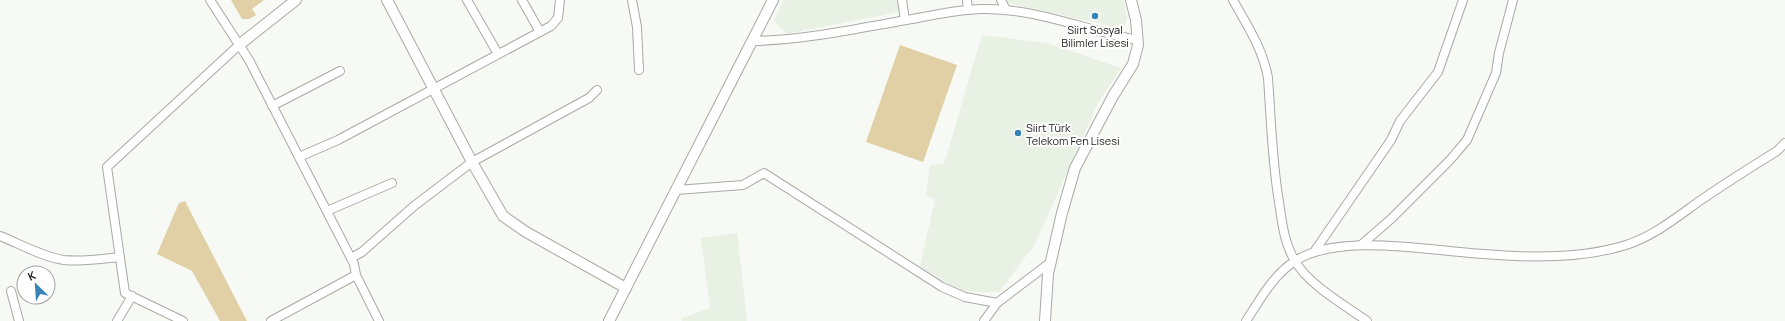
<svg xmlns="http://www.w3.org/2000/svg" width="1785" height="321" font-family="Manrope,sans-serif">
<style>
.built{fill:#e9f0e4}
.green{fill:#e1d0a6}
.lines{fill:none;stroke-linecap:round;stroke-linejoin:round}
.minor-casing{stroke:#a8aaa6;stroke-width:10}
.tertiary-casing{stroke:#a8aaa6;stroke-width:12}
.minor{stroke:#fff;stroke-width:8}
.tertiary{stroke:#fff;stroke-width:10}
.poi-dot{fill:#3783b6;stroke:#fff;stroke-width:1.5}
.labels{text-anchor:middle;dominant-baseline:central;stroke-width:4;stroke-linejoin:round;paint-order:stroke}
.poi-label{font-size:11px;fill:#1b1c1a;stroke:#fff}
</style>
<rect width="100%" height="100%" fill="#f6f9f4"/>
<g class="built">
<polygon points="784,0 898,0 899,12 786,34 774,20"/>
<polygon points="1007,0 1124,0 1127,18 1124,26 1119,28 1008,3"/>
<polygon points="982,35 1047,43 1121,68 1098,103 1035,244 999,292 977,292 957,290 920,266 935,200 926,195 930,165 944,164"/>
<polygon points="737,233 747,321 682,321 682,318 710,308 701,238"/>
</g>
<g class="green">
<polygon points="231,0 264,0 252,9 256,15 249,19 242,19"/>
<polygon points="900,45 957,65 923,162 866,142"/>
<polygon points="185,201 247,321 220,321 192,271 157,254 179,203"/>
</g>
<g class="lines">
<defs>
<g id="minor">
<polyline points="210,0 249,60 354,264 356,275 271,321"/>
<polyline points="467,0 498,54"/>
<polyline points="522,0 540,32"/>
<polyline points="632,0 637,27 639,70"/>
<polyline points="902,0 905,20"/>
<polyline points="967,0 968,10"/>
<polyline points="1001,0 1006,10"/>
<path d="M1233,0C1247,25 1263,49 1268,78C1271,119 1272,161 1279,202C1282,222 1284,243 1295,261C1309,285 1344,305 1367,321"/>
<path d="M753,41C804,40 855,29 906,20C931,16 957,9 983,9C1036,8 1087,31 1138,40"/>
<polyline points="272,106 340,71"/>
<polyline points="299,157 338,140 551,26 558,18 560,0"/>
<polyline points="676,190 743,185 764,173 942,287 965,297 997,303 1051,262"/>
<polyline points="327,211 392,183"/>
<path d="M0,236C20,244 43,257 64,260C83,262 101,259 120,257"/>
<polyline points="1361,245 1391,219 1450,160 1467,140 1496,73 1499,53 1513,0"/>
<polyline points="1314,252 1391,140 1400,121 1438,72 1463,0"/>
<polyline points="351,258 362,252 414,206 472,162 589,98 597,90"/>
<polyline points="356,275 379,321"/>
<polyline points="11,291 19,321"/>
<polyline points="117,321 132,296"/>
<polyline points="183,321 125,293 107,167 239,45"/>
<polyline points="984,321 997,303"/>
<path d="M1246,321C1260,300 1273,275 1295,261C1340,232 1431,251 1483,254C1529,258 1582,259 1626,245C1654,236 1677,217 1701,200C1726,183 1751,167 1777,151L1785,143"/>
</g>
<g id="tertiary">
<polyline points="387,0 472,162 503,216 526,232 626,288"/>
<polyline points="239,45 296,0"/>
<polyline points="609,321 773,0"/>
<polyline points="1045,321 1048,274 1062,213 1075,168 1113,96 1133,64 1138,45 1136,20 1131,0"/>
</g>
</defs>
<use href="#minor" class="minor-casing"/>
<use href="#tertiary" class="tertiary-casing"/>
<use href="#minor" class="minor"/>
<use href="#tertiary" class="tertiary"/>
</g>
<g class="poi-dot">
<circle cx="1095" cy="16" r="4"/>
<circle cx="1018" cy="133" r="4"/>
</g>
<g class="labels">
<g class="poi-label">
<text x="1095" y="29">Siirt Sosyal<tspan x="1095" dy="13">Bilimler Lisesi</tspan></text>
<text x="1026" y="127" text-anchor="start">Siirt Türk<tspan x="1026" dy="13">Telekom Fen Lisesi</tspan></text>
</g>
</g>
<g transform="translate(36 285) rotate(335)"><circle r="19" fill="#ffffff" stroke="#a4a4a3"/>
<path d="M0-3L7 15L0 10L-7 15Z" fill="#3783b6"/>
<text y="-6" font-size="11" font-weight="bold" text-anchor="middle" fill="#1b1c1a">K</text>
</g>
</svg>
